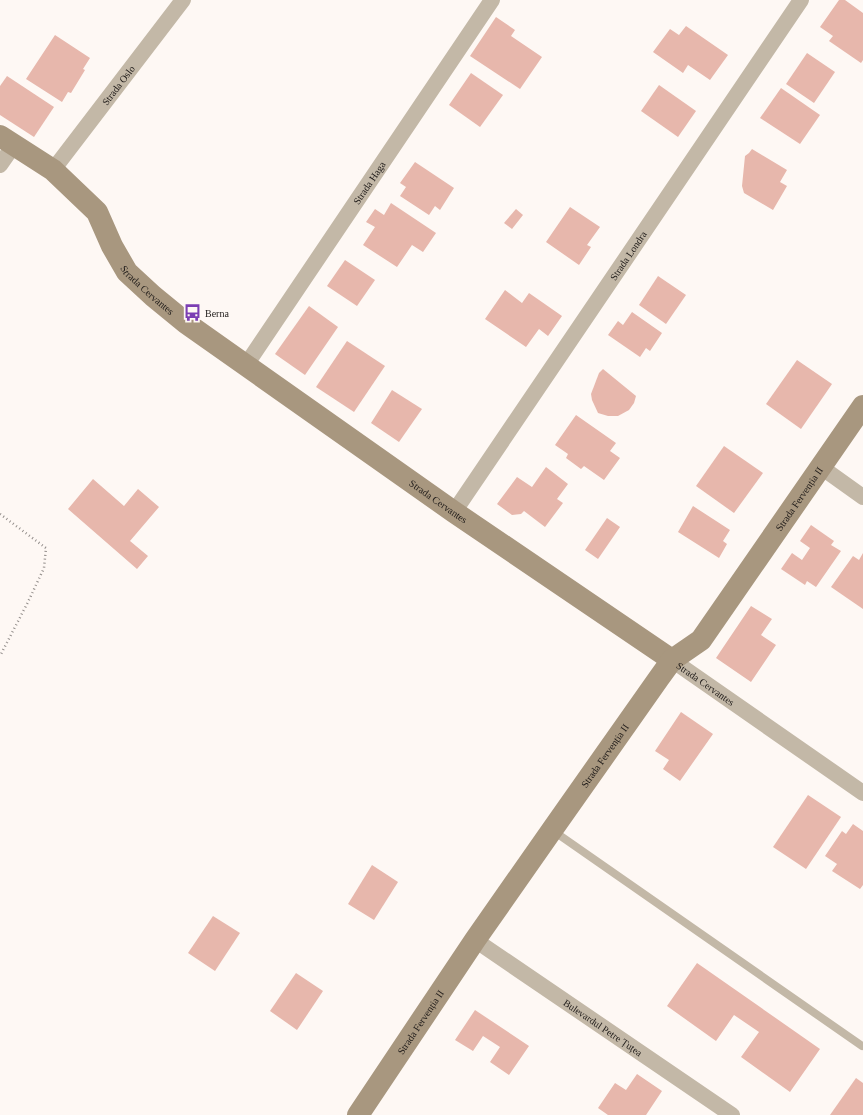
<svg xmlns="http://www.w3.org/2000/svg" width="863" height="1115" font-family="Georgia,serif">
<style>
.building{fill:#e7b7ac}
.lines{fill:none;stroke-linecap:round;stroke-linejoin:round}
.path{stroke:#928d8a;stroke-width:2.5;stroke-dasharray:1 3;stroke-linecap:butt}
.lane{stroke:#c3b8a7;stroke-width:8}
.street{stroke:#c3b8a7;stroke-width:16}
.secondary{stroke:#a8977f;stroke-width:22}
.labels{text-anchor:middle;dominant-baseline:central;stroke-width:3;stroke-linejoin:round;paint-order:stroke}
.street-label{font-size:10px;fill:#1f1b19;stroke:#fef8f4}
.poi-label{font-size:10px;fill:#1f1b19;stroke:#fef8f4;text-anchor:start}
</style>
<rect width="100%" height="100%" fill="#fef8f4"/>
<g class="building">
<polygon points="839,0 845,0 863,13 863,60 861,63 829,41 833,36 820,27"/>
<polygon points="496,17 515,30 511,36 542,57 520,89 470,56"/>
<polygon points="686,26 728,55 710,80 688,65 683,73 653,52 670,29 679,35"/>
<polygon points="55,35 90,58 83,69 85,70 71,93 68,92 62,102 26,79"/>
<polygon points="807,53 835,72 814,103 786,84"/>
<polygon points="471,73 503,95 480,127 449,105"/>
<polygon points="7,76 54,107 34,137 0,115 0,86"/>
<polygon points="659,85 696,111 678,137 641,111"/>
<polygon points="781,88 820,115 800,144 760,118"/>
<polygon points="752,149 787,170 780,182 787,186 773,210 744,193 742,186 745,156 749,153"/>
<polygon points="415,162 454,188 440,210 435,206 429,215 400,196 406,187 400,183"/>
<polygon points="391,203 436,233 423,252 412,245 397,267 363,245 375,227 366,222 375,209 384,215"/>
<polygon points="570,207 600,227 587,245 591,247 579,265 546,242"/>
<polygon points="516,209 523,215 512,229 504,223"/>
<polygon points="345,260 375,280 357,306 327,286"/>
<polygon points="658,276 686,295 666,324 639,305"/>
<polygon points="505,290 522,303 529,293 562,316 548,336 539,329 526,347 485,319"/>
<polygon points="309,306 338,327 305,375 275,354"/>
<polygon points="632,312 662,333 650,351 646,348 640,357 608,335 618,321 623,325"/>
<polygon points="347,341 385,366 354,412 316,387"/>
<polygon points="797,360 832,384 801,429 766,404"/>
<polygon points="603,369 636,396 634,403 629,410 618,416 608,416 598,413 592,400 591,394 599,373"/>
<polygon points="392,390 422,409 399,442 371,423"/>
<polygon points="576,415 616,443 610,451 620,458 604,480 584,466 581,469 566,458 568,454 555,445"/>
<polygon points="724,446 763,473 734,513 696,486"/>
<polygon points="546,467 568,484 557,499 563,503 545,527 524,511 521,514 512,515 497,504 517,477 532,487"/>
<polygon points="93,479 124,506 138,489 159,507 130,541 148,556 137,569 68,509"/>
<polygon points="693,506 730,530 723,541 727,544 719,558 678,532"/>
<polygon points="607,518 620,527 598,559 585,550"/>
<polygon points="811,525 834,541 831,545 841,551 816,587 807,581 805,585 781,569 792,553 802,560 810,548 800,541"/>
<polygon points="863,553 863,609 831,587 853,556 859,560"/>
<polygon points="751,606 772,619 761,635 776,645 751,682 716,658"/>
<polygon points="681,712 713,734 680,781 663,769 669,760 655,751"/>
<polygon points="808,795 841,817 806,869 773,847"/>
<polygon points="853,824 863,831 863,885 860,889 832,871 837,864 825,856 842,831 846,834"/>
<polygon points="372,865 398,882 374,920 348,904"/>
<polygon points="213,916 240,933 215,971 188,953"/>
<polygon points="697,963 820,1049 790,1092 741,1057 759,1032 734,1015 716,1041 667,1006"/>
<polygon points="296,973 323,991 297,1030 270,1011"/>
<polygon points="475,1010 529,1046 509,1075 490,1062 500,1047 483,1036 473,1051 455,1040"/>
<polygon points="637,1074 662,1091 646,1115 608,1115 598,1108 615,1083 626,1090"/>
<polygon points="856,1078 863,1083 863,1115 830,1115"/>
</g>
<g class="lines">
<polyline class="path" points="0,514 46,548 44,568 28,602 0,656"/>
<polyline class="lane" points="552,830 862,1046"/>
<g class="street">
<polyline points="0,165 14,145"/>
<path id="s1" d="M53,170L183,0"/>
<path id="s2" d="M246,365L492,0"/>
<polyline points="821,467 863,497"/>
<path id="s3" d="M454,512L801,0"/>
<path id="s4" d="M672,660L863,793"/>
<path id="s5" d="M475,940L732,1115"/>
</g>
<g class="secondary">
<path id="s6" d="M0,136L53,170L97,212L112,246L127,272L153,296L186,323L454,512L672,660"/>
<path id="s7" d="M358,1115L475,940L552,830L659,678L672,660L701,640L863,406"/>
</g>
</g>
<defs>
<symbol id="bus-bare" viewBox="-9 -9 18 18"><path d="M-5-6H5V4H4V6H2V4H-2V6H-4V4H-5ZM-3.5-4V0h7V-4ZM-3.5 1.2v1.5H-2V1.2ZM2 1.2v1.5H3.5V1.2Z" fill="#7c3eb3" stroke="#fef8f4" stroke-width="2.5" paint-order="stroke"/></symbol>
</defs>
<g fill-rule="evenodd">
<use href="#bus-bare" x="180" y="300" width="25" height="25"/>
</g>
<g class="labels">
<g class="street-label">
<text stroke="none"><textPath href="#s1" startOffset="107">Strada Oslo</textPath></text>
<text stroke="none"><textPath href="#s2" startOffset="220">Strada Haga</textPath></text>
<text stroke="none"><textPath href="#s3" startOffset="310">Strada Londra</textPath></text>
<text stroke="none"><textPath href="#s6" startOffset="218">Strada Cervantes</textPath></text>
<text stroke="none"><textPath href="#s7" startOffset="760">Strada Fervenția II</textPath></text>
<text stroke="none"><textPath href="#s6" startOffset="578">Strada Cervantes</textPath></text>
<text stroke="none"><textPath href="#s4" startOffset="41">Strada Cervantes</textPath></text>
<text stroke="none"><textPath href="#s7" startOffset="436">Strada Fervenția II</textPath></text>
<text stroke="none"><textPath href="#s7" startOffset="112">Strada Fervenția II</textPath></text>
<text stroke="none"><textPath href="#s5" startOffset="155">Bulevardul Petre Țuțea</textPath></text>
</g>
<g class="poi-label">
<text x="205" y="313">Berna</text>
</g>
</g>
</svg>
